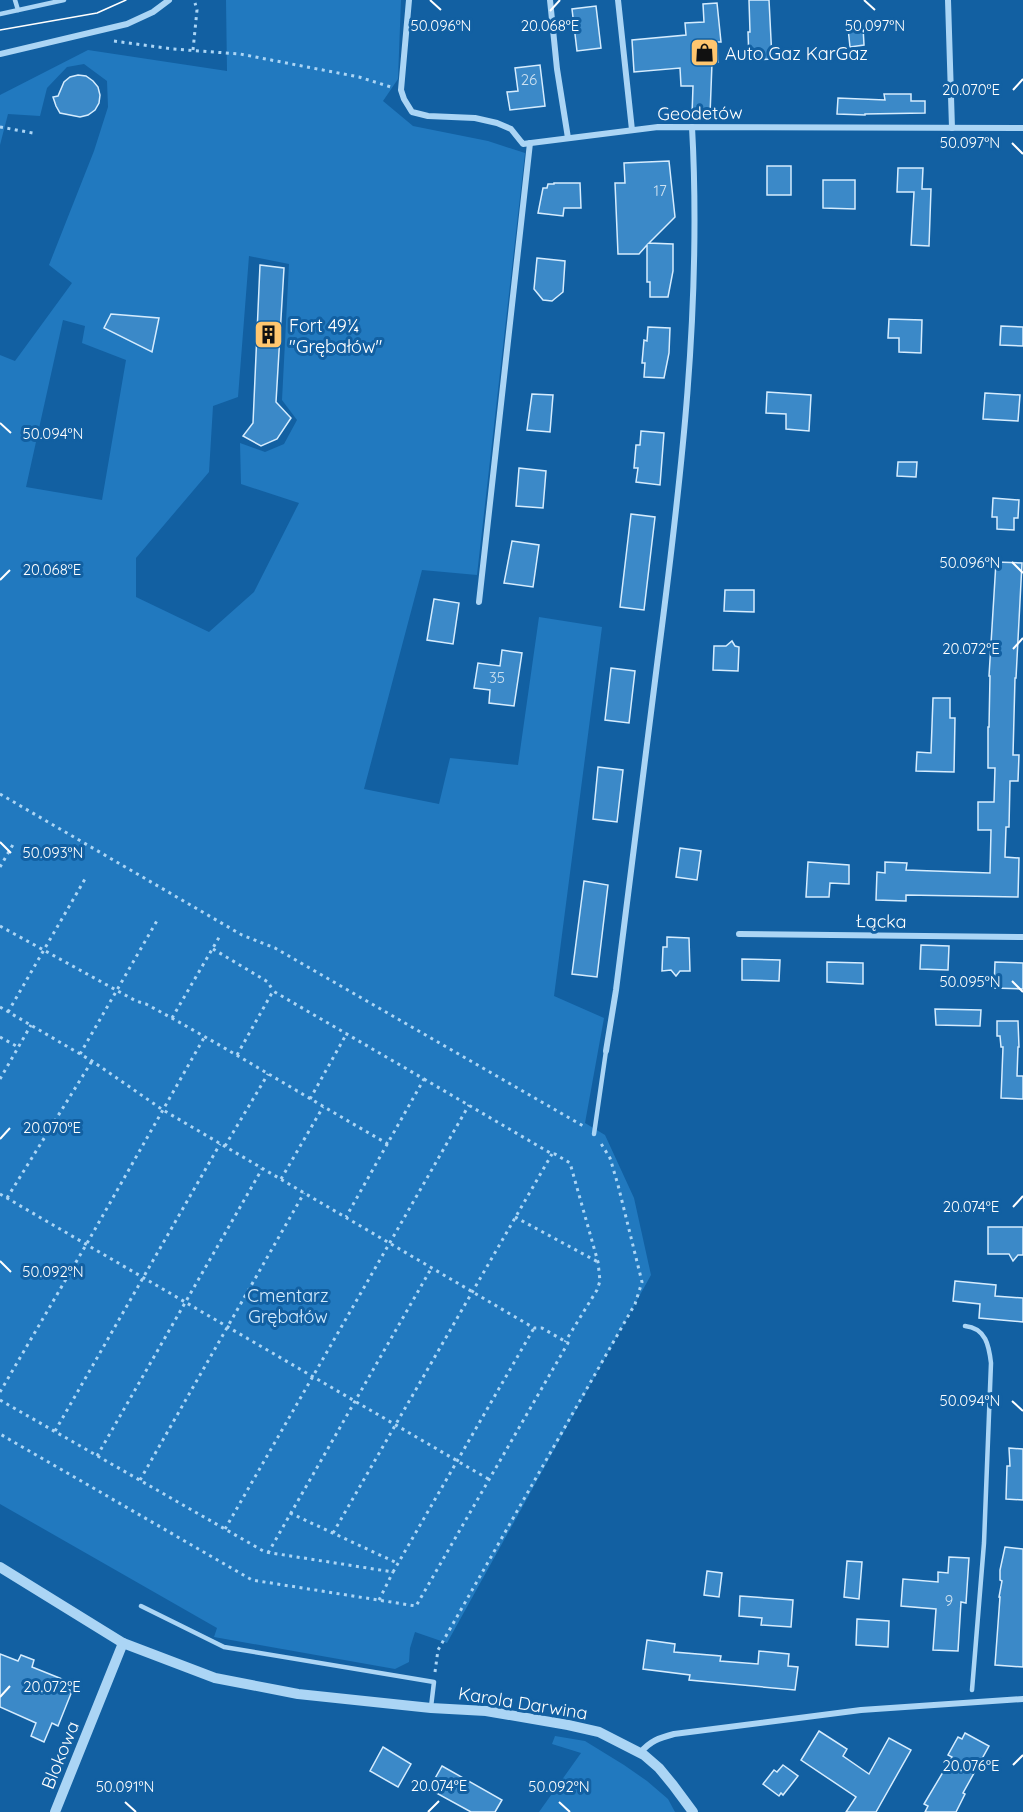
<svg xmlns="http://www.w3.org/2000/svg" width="1023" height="1812" font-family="Quicksand,sans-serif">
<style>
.green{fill:#2179bf;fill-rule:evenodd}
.building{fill:#3b89c8;stroke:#d5ecfe;stroke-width:1.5}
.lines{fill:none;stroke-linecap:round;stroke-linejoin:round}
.path{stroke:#abd5f5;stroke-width:3;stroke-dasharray:3 4.5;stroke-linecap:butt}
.service{stroke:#abd5f5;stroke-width:4.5}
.minor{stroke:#abd5f5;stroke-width:6}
.tertiary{stroke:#abd5f5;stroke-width:10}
.tram{stroke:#fff;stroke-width:1.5}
.ticks{fill:none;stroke:#fff;stroke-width:2}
.labels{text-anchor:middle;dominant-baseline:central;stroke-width:6;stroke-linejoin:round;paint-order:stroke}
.number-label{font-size:15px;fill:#cee2f1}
.poi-label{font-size:18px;fill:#fff;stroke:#1260a2;text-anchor:start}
.street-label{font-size:18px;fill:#fff;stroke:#1260a2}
.park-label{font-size:18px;fill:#d5ecfe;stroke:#1260a2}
.ticks-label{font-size:15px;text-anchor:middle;fill:#fff;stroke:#1260a2;stroke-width:6;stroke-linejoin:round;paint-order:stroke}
</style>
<rect width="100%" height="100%" fill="#1260a2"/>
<g class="green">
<path d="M226,0H401L398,79L383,101L413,126L488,141L525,153L477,575L422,570L364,789L439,804L450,758L518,765L539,617L602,627L554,996L604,1018L585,1123L605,1135L634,1198L651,1275L447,1643L415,1632L410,1648L409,1662L395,1669L214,1637L217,1628L0,1504V355L15,361L72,283L49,265L94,151L108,107L107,81L84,64L67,67L47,88L40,116L8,114L0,145V95L88,50L227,71ZM249,256L289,264L282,400L297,420L284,444L265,452L240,443L241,484L299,503L254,592L209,632L136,597V558L209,472L213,406L238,397ZM63,320L85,326L82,343L126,360L102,500L26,487Z"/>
<polygon points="555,1736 585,1741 624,1765 647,1781 668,1799 675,1812 539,1812 581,1753 552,1744"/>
</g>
<g class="building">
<polygon points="749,0 769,0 772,59 749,60 748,32 750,32"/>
<polygon points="717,3 721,42 717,42 718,62 712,63 710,115 692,115 693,86 681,86 680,68 634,72 632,40 686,35 685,23 704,22 703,4"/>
<polygon points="596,6 601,48 577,51 572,9"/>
<polygon points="863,27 864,45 850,47 848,28"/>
<polygon points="540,65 545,106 510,110 507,92 518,91 515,68"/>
<polygon points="78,75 86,76 93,81 98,87 100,95 99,103 95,110 88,115 80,117 60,113 56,106 53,97 58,96 64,82 70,77"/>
<polygon points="884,94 911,94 911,101 925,101 925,113 865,114 865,115 837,114 838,98 885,100"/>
<polygon points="669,161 675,217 649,243 673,244 673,271 668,297 650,297 650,282 647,282 647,245 639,254 618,254 615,183 625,183 624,163"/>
<rect x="767" y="166" width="24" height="29"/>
<polygon points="898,168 923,168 922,189 931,189 929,246 911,245 914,192 897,192"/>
<polygon points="823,180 855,180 855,209 823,208"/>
<polygon points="554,183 580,183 581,208 564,208 563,216 538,213 543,188 547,188 548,184 554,184"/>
<polygon points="537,258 565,261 563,292 552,301 543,300 534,289"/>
<polygon points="260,265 284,268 276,402 291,418 277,439 261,446 243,436 253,423"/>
<polygon points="111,314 159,318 152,352 104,328"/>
<polygon points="889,319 922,320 921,353 899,352 899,338 888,338"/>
<polygon points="1001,326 1023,327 1023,346 1000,345"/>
<polygon points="648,327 670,328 669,353 664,378 644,377 645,363 642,363 644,340 647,341"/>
<polygon points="767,392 811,395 809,431 786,429 786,414 766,413"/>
<polygon points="985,393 1020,395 1018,421 983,419"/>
<polygon points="532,394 553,395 550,432 527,430"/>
<polygon points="641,431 664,433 660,485 636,482 638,468 634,468 636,445 640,445"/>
<polygon points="898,462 917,462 916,477 897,476"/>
<polygon points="519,468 546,471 543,508 516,506"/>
<polygon points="993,498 1019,500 1018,518 1014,518 1014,530 997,529 997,517 992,517"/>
<polygon points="631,514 655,517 644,610 620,607"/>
<polygon points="512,541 539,545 533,587 504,583"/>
<polygon points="996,562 1022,563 1016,678 1015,678 1013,755 1019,755 1018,781 1010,781 1009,827 1006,827 1005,857 1019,858 1018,897 906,895 906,901 876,900 877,872 885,873 885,862 907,863 906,870 990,873 991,830 978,830 978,802 994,802 995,768 988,768 988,727 989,727 990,676 989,676"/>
<polygon points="725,590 754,590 754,612 724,611"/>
<polygon points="434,599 459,603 453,644 427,640"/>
<polygon points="732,641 735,646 739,647 738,671 713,670 714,646 726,646"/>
<polygon points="502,650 522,653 514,706 489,703 490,690 474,688 478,663 500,666"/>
<polygon points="611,668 635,671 629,723 605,720"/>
<polygon points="933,698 950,698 950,718 955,718 954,772 916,771 917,752 931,753"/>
<polygon points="598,767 623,770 617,822 593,819"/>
<polygon points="680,848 701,851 697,880 676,877"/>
<polygon points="808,862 849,865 849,884 830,883 829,897 806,897"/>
<polygon points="584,881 608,885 597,977 572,974"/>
<polygon points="667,937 689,938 690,971 680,971 676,976 671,970 662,971 663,947 667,947"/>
<polygon points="921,945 949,946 948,970 920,969"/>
<polygon points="742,959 780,960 779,981 742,980"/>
<polygon points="827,962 863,963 863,984 827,982"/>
<polygon points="995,962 1023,963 1023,989 994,988"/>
<polygon points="935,1009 981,1010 980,1026 936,1025"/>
<polygon points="997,1021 1018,1021 1019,1047 1018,1047 1017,1076 1023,1076 1023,1099 1001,1098 1003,1047 1001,1047 1000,1036 997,1036"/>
<polygon points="988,1227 1023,1227 1023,1255 1018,1255 1013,1261 1009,1254 988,1254"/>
<polygon points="955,1281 996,1285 995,1296 1023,1298 1023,1322 979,1318 980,1304 953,1301"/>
<polygon points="1009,1448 1023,1449 1023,1500 1006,1499 1007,1466 1010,1466"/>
<polygon points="1005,1547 1023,1549 1023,1667 995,1665 1000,1597 999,1597 1002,1581 1000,1580 1000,1570"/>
<polygon points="949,1557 969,1558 966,1603 961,1602 958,1651 933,1650 936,1609 901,1606 903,1579 938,1582 938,1572 948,1573"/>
<polygon points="847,1561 862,1562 859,1599 844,1597"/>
<polygon points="707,1571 722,1573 719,1597 704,1595"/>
<polygon points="740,1596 793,1600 791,1627 761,1625 762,1618 739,1616"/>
<polygon points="857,1619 889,1621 888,1647 856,1645"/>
<polygon points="647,1640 675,1644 674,1652 721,1656 720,1661 758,1664 759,1651 789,1654 788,1666 798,1667 795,1690 689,1680 690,1675 643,1669"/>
<polygon points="0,1654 18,1661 21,1655 34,1660 32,1667 62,1679 60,1686 72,1691 58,1726 52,1723 44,1742 31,1736 36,1723 0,1707"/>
<polygon points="819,1731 847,1749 843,1756 869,1774 889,1738 911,1750 876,1812 846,1812 856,1797 801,1760"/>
<polygon points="965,1733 989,1746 963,1793 965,1794 956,1812 925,1812 928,1806 924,1804 952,1757 948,1755 958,1737 962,1739"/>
<polygon points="383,1747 411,1764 398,1787 370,1771"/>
<polygon points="783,1765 798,1776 783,1795 781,1793 779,1796 763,1784 774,1770 777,1772"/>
<polygon points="442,1766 502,1800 495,1812 471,1812 429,1789"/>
</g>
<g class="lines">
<g class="path">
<polyline points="114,41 173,49 240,54 359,77 391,87"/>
<polyline points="193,50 197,10 195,3"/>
<polyline points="0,127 33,133"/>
<polyline points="0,794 242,935 275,948 585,1127"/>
<polyline points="0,867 15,841"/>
<path d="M0,926L136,1001L146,1004C228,1048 307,1098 388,1144"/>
<polyline points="213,949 268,982 273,991"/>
<polyline points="0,1007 92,1061 163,1110 534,1328 542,1328 568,1343 416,1606 252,1580 0,1434"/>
<polyline points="8,1012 85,879"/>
<polyline points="172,1018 221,934"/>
<polyline points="0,1037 18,1047"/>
<polyline points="80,1054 158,919"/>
<polyline points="237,1055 273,991 424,1079 346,1217"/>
<polyline points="0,1079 31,1025"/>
<polyline points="424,1079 552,1154 555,1154 570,1163 598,1262 600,1281 597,1290 565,1342"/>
<polyline points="310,1099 347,1033"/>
<polyline points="225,1146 268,1074"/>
<polyline points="281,1179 323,1107"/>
<polyline points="0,1194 490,1480"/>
<polyline points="7,1198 92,1061"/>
<polyline points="515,1217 598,1262"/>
<polyline points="0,1392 86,1245 205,1036"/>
<polyline points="0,1400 265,1552 393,1572 534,1328"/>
<polyline points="55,1431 220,1144"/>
<polyline points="97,1456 262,1169"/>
<polyline points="140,1480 304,1193"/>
<polyline points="290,1513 397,1563"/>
<polyline points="225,1529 469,1105"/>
<polyline points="333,1533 552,1154"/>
<polyline points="268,1553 432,1267"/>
<polyline points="379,1600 393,1572"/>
<polyline points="435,1672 438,1650 635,1304 642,1282 618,1185 610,1158 600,1142"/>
</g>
<g class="service">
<polyline points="15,0 18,10"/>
<polyline points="0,14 64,0"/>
<polyline points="594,1134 606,1051"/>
<path d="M965,1326C986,1328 989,1346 991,1363L984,1543L972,1690"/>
<polyline points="141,1606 224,1647 434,1682 431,1707"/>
</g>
<g class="minor">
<polyline points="409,0 401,90 404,99 412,112 428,116 475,118 497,123 511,129 523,144 658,127 1023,128"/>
<polyline points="550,0 557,69 568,138"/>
<polyline points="618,0 632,130"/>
<polyline points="948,0 952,128"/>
<polyline points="0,54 127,24 153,12 169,0"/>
<polyline points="479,602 530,143"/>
<polyline points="739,934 1023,937"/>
<path d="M606,1051L616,990C630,879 644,768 658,657C681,481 702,305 692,127"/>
<path d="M640,1753C650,1741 659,1738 674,1734L861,1710L1023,1699"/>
</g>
<g class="tertiary">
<polyline points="0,1567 123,1643 215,1678 298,1694 431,1708 486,1711 568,1725 599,1732 644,1755 659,1768 673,1785 693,1812"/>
<polyline points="55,1812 123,1643"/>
</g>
<polyline class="tram" points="0,30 97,13 126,0"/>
</g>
<path class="ticks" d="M430,0L441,10M864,0L875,10M550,11L560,0M1013,90L1023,79M1012,143L1023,154M0,423L11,433M1012,562L1023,573M0,580L10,570M1013,649L1023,638M0,842L11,853M1012,981L1023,992M0,1139L10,1128M1013,1207L1023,1196M0,1261L11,1272M1012,1401L1023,1411M0,1697L10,1686M1013,1765L1023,1755M125,1802L136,1812M559,1802L570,1812M428,1812L439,1801"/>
<defs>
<symbol id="shop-square" viewBox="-11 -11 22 22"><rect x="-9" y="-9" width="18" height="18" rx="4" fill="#ffc66f" stroke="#1260a2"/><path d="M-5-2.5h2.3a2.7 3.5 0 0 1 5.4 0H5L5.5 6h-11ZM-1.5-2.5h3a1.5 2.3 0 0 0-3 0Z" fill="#111"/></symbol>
<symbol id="building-square" viewBox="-11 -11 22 22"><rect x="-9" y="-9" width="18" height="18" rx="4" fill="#ffc66f" stroke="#1260a2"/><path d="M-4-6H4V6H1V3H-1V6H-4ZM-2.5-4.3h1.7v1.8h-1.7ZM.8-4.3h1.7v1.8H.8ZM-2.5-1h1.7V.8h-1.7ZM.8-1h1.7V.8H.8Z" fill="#111"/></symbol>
</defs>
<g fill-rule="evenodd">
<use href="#shop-square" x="688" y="36" width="33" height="33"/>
<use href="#building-square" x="252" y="318" width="33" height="33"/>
</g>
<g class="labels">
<g class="number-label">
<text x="529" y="79">26</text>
<text x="660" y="190">17</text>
<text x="497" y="677">35</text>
<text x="949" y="1600">9</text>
</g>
<g class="poi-label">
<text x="725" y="53">Auto Gaz KarGaz</text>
<text x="289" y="325">Fort 49¼<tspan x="289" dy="21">"Grębałów"</tspan></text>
</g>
<g class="street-label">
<text transform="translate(700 113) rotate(-1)">Geodetów</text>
<text transform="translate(881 921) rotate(1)">Łącka</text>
<text transform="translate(523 1703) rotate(9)">Karola Darwina</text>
<text transform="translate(60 1755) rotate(-68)">Blokowa</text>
</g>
<g class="park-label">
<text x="288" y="1295">Cmentarz<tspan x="288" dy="21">Grębałów</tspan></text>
</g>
</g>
<g class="ticks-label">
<text x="441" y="31">50.096°N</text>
<text x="875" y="31">50.097°N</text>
<text x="550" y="31">20.068°E</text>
<text x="971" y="95">20.070°E</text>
<text x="970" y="148">50.097°N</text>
<text x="53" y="439">50.094°N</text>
<text x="970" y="568">50.096°N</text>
<text x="52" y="575">20.068°E</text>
<text x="971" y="654">20.072°E</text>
<text x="53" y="858">50.093°N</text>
<text x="970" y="987">50.095°N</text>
<text x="52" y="1133">20.070°E</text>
<text x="971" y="1212">20.074°E</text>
<text x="53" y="1277">50.092°N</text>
<text x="970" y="1406">50.094°N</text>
<text x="52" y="1692">20.072°E</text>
<text x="971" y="1771">20.076°E</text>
<text x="439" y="1791">20.074°E</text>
<text x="125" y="1792">50.091°N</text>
<text x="559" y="1792">50.092°N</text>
</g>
</svg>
